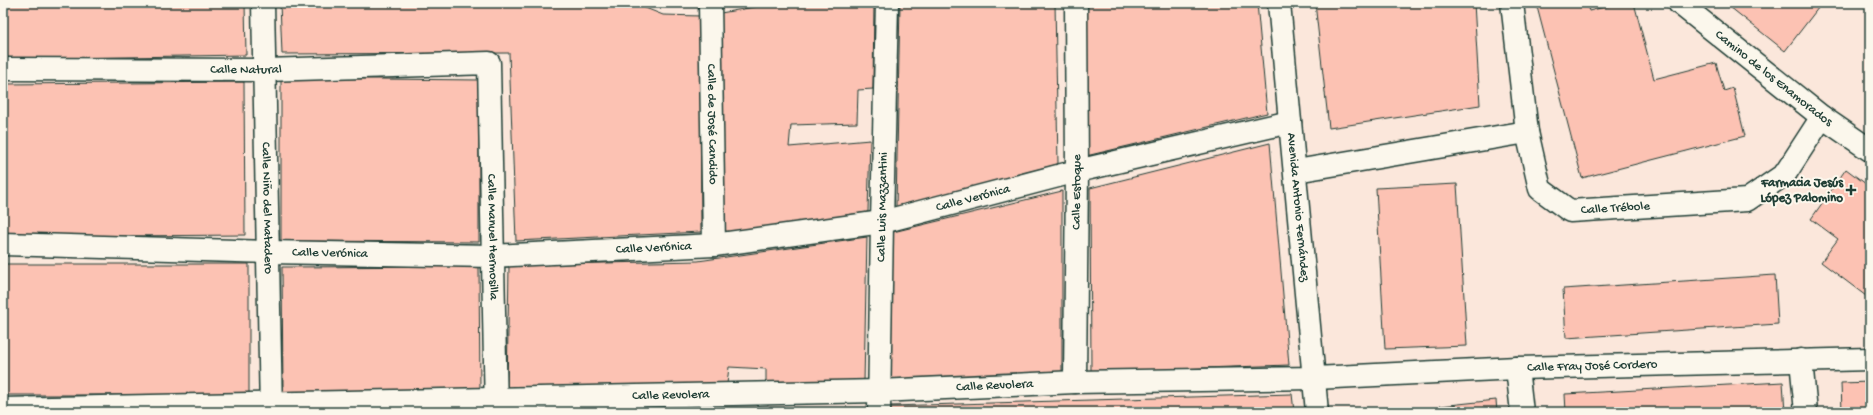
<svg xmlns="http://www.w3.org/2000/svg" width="1873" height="415" font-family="'Gochi Hand',sans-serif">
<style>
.building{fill:#fcc2b3;stroke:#1f3d34}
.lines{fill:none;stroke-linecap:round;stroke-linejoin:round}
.street-casing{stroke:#1f3d34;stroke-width:25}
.secondary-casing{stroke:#1f3d34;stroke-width:25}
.street{stroke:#fbf7ec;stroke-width:22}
.secondary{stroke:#fbf7ec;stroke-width:22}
.poi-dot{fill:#1f3d34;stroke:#fbf7ec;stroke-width:1.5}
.labels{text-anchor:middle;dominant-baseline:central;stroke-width:4;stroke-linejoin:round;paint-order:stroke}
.street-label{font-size:13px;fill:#1f3d34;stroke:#fbf7ec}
.poi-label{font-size:13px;font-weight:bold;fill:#1f3d34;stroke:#fbf7ec;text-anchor:end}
</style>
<rect width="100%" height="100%" fill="#fbe7db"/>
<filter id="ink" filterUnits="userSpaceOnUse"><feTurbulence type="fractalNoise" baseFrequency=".025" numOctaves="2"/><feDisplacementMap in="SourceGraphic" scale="8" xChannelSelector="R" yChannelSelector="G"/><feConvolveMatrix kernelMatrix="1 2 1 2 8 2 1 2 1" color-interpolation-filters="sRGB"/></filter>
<g filter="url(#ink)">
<g class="building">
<polygon points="3,3 245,3 246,55 3,59"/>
<polygon points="280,3 633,3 663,15 700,16 701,232 516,241 509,53 282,54"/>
<polygon points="776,3 874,3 873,89 858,90 857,123 791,125 789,147 870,140 868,212 725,233 721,13"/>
<polygon points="900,3 1055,3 1058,164 896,207"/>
<polygon points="1085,3 1257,3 1267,113 1086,156"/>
<polygon points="1315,3 1474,3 1480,105 1329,128"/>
<polygon points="1536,3 1587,3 1589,11 1620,3 1634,3 1654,79 1716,63 1724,91 1733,88 1745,136 1582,178"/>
<polygon points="1725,3 1822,3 1785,51"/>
<polygon points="281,78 479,80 479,242 281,241"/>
<polygon points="244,82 245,235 3,237 3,84"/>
<polygon points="1270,143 1289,365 1091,372 1090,188"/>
<polygon points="1846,169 1870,187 1870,299 1821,262 1838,239 1811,219"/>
<polygon points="1457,184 1467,346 1385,349 1376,188"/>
<polygon points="1062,191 1062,373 891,379 893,232"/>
<polygon points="867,237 864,382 766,383 766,369 729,367 727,384 507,392 509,265 698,261"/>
<rect x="3" y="264" width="246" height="131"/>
<polygon points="479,266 480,391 283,392 282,267"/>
<polygon points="1775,275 1778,324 1566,338 1563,289"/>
<polygon points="1783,382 1785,412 1566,412 1565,394"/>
<polygon points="1870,382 1870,412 1842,412 1841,383"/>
<polygon points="1292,394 1294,412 891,412 891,406"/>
<polygon points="1496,400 1497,412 1441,412 1440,406"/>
<polygon points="861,411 861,412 773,412"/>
</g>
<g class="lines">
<defs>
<g id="street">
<path id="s1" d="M263,3L271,412"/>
<path id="s2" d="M710,3L714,245"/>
<path id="s3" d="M1512,3L1527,132L1540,189L1570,211L1747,200L1785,174L1822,117"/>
<path id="s4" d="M3,69L266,70L489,63L496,412"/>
<polyline points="1296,171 1527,132"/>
<path id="s5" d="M3,244L268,252L492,256L714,245L882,222L1077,171L1290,122"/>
<polyline points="1801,360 1806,412"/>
<polyline points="1517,368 1522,412"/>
<path id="s6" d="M1075,382L1077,171L1076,3"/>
<path id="s7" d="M3,409L879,391L1075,382L1315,378L1517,368L1870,359"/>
<path id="s8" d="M879,412L882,222L887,3"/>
</g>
<g id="secondary">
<path id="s9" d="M1279,3L1317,412"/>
<path id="s10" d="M1679,3L1822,117L1870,150"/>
</g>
</defs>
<use href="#street" class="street-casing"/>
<use href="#secondary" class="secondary-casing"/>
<use href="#street" class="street"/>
<use href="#secondary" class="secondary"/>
</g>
</g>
<path class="poi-dot" d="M1849 184h4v4h4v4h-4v4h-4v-4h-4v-4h4z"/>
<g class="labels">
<g class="street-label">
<text stroke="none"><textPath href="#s4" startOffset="243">Calle Natural</textPath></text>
<text stroke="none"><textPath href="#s10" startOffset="121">Camino de los Enamorados</textPath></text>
<text stroke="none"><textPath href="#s2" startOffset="121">Calle de José Candido</textPath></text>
<text stroke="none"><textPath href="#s6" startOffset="190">Calle Estoque</textPath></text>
<text stroke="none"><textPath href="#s5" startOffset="975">Calle Verónica</textPath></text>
<text stroke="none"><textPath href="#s1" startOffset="205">Calle Niño del Matadero</textPath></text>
<text stroke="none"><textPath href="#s8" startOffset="205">Calle Luis Mazzantini</textPath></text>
<text stroke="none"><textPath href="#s9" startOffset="205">Avenida Antonio Fernández</textPath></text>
<text stroke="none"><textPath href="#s3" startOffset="271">Calle Trébole</textPath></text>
<text stroke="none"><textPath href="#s4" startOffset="660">Calle Manuel Hermosilla</textPath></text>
<text stroke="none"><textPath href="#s5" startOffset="651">Calle Verónica</textPath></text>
<text stroke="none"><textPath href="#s5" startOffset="327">Calle Verónica</textPath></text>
<text stroke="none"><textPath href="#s7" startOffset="1590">Calle Fray José Cordero</textPath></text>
<text stroke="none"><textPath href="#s7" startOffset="992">Calle Revolera</textPath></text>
<text stroke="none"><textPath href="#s7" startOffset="668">Calle Revolera</textPath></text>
</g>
<g class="poi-label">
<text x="1843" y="183">Farmacia Jesús<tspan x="1843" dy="15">López Palomino</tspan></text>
</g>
</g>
<rect width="1873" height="415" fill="none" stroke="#fbf7ec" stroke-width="16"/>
<rect x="8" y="8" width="1857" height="399" fill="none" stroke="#1f3d34" stroke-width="1.5" filter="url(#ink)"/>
</svg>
